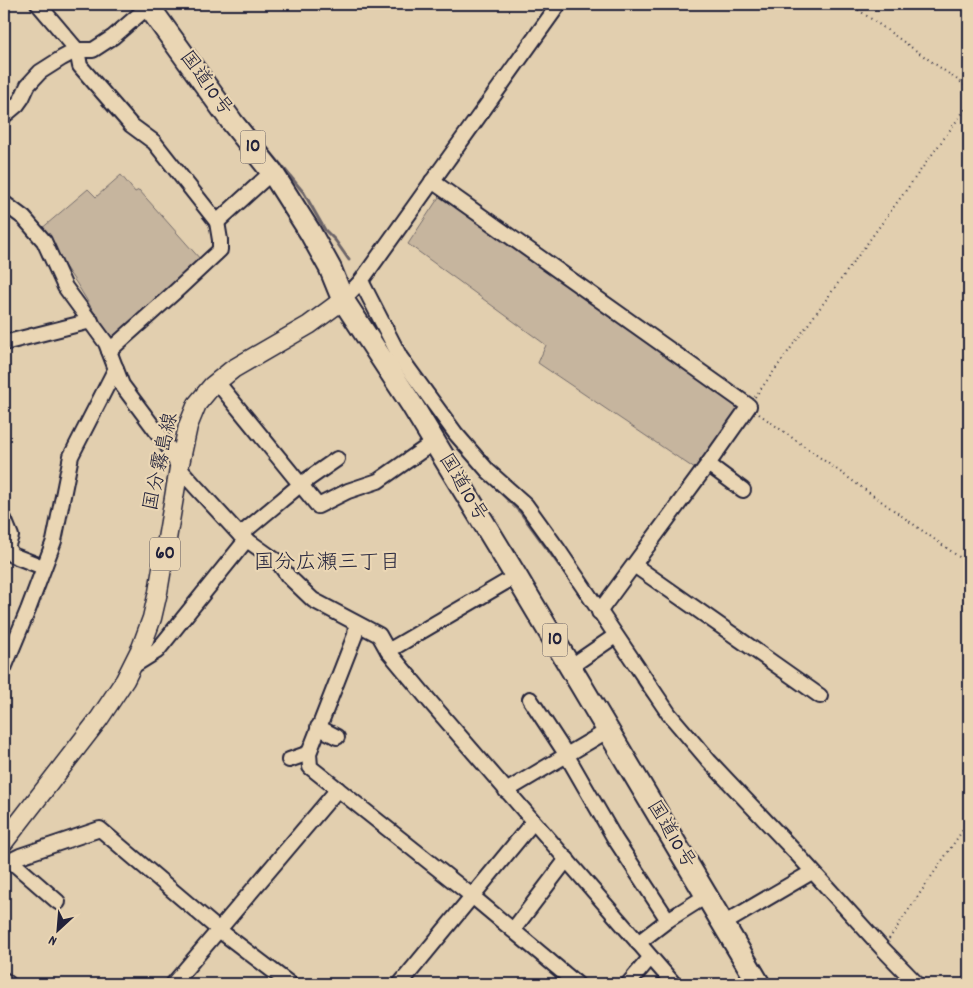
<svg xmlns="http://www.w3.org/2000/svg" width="973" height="988" font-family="Dekko,'Klee One',sans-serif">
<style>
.green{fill:#c6b59e;stroke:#746c6c}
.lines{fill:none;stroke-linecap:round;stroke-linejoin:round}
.stream{stroke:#6b6367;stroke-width:3}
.minor-casing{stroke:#22223b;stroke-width:18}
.major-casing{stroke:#22223b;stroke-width:21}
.highway-casing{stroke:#22223b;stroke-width:25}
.path{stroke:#22223b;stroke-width:2;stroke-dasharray:1 4;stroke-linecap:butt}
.minor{stroke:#ead6b4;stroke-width:14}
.major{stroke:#ead6b4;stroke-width:18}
.highway{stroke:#ead6b4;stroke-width:21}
.labels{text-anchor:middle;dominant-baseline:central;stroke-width:4.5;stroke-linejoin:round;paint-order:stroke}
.shield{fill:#ead6b4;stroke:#5e585f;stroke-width:1}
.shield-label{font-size:19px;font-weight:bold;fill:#22223b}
.street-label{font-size:20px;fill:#22223b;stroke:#ead6b4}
.neighbourhood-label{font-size:21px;fill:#22223b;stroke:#ead6b4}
</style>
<rect width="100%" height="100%" fill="#e2cfaf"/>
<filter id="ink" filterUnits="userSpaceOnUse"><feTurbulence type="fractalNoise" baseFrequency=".02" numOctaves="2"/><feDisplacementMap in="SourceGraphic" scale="10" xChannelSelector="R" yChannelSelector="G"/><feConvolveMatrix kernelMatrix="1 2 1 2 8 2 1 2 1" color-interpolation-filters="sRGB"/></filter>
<g filter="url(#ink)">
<g class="green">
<polygon points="121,175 135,192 139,190 201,260 113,343 77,284 40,230 88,189 96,197"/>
<polygon points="441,194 741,410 695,469 538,363 546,345 408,244"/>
</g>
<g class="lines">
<g class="stream">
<polyline points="245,121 304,193 325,230 335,240 349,260"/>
<polyline points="442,429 478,470"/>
<polyline points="482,474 521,513 588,605"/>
<polyline points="622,656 643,690 652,701"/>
</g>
<defs>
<g id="minor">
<polyline points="38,4 77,50 80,66 131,125 154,142 217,222 272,172"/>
<polyline points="4,116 17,105 22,98 28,85 40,72 62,58 77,50 93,50 113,37 149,6"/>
<polyline points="432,181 749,406 708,464 599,612"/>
<polyline points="4,203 24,218 44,241 65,287 106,343 122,385 169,448 179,468 195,486 240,535 278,562 288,576 313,600 379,635 388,651 432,704 674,984"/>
<polyline points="361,281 400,357 456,434 488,471 526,505 557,548 669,714 709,761 796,853 883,949 917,984"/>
<polyline points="343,300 361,281 559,4"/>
<polyline points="4,343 91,321"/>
<polyline points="109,351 176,291 220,250 220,240 217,222"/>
<polyline points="217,382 318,506 348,491 378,481 434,442"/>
<polyline points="708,464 743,490"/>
<polyline points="4,519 11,536 7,547 12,555 43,567"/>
<polyline points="240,535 301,484 337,459"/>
<polyline points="634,565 820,696"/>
<polyline points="356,624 355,635 309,753 310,767 472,896 577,984"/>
<polyline points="388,651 516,576"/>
<polyline points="133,666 157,651 247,539"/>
<polyline points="570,667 615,636"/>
<polyline points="4,668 28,610 54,541 71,456 116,368"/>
<polyline points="530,699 566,754 615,839 668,920"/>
<polyline points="318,727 337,737"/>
<polyline points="289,760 309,753"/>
<polyline points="506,791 607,731"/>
<polyline points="11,861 58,902"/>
<polyline points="4,864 20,856 100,829 219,930 290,984"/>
<polyline points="723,924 812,872"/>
<polyline points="513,930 567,859"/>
<polyline points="638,943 668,920 706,896"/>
<polyline points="4,980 9,984"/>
<polyline points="173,984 338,789"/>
<polyline points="400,984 533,822"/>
<polyline points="628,984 650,958"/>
</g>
<polyline id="major" points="4,842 99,719 125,680 141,648 152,618 158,592 179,468 188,426 197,404 212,386 233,369 309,325 343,300"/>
<polyline id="highway" points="147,4 232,122 272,172 310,232 330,268 343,300 412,405 516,576 759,984"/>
</defs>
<use href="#minor" class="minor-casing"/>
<use href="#major" class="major-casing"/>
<use href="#highway" class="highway-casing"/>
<g class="path">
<polyline points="850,4 969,88"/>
<polyline points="755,397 969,104"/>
<polyline points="759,414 969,564"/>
<polyline points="889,939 969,821"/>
</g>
<use href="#minor" class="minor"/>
<use href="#major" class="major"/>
<use href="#highway" class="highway"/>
</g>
</g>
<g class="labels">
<g class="shield">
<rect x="240.5" y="130.5" width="25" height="33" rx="4"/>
<rect x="150" y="537.5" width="30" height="33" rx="4"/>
<rect x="542.5" y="623.5" width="25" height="33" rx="4"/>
</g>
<g class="shield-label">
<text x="253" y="147">10</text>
<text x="165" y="554">60</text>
<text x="555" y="640">10</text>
</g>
<g class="street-label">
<text transform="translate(205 84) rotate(54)">国道10号</text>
<text transform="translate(162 462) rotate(-78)">国分霧島線</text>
<text transform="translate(462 488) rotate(59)">国道10号</text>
<text transform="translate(670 835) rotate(59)">国道10号</text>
</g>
<g class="neighbourhood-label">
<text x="327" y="564">国分広瀬三丁目</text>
</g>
</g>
<rect width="973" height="988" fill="none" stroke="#ead6b4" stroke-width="20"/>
<rect x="10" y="10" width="953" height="968" fill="none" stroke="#22223b" stroke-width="2" filter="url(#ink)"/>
<g transform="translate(58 930) rotate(206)" stroke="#ead6b4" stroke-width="4" paint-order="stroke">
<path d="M0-4L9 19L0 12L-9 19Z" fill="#22223b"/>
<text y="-8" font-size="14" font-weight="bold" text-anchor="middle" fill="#22223b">N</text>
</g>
</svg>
